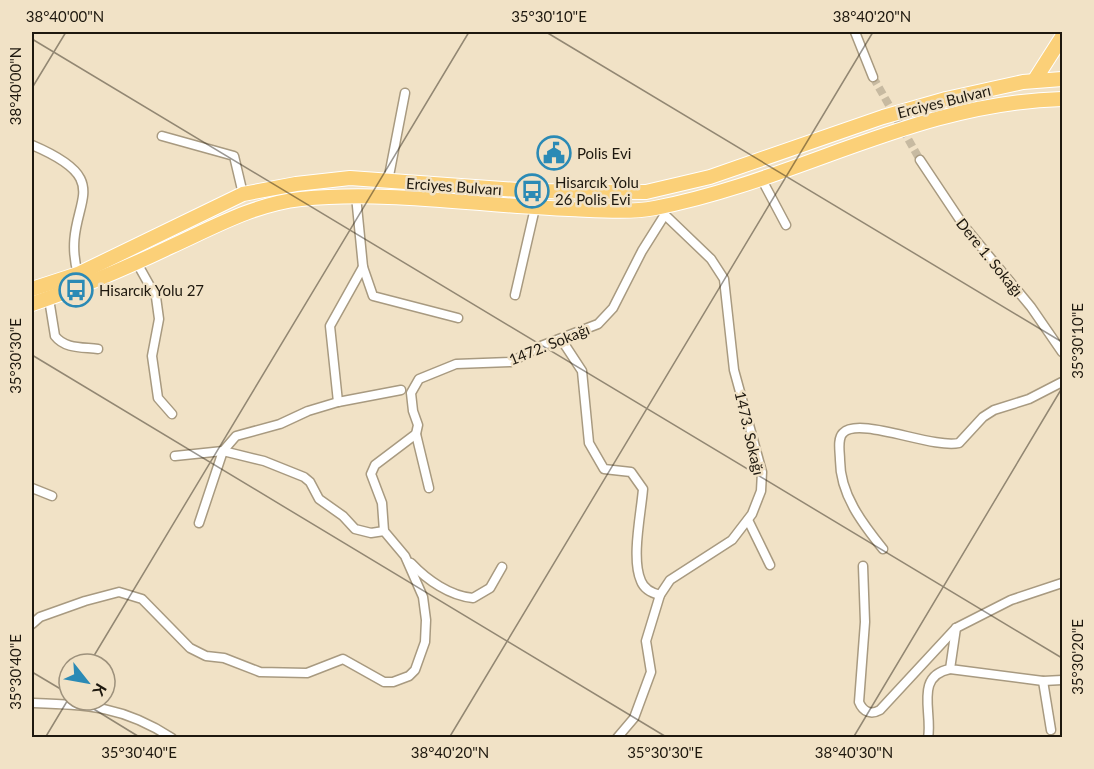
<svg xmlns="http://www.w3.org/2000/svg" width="1094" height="769" font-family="Lato,sans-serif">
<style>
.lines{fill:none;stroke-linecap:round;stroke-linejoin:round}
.minor-tunnel{stroke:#c7baa1;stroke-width:8;stroke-dasharray:8 4;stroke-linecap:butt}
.minor-casing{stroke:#a89a80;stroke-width:11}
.trunk-casing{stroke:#fff;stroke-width:16}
.minor{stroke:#fff;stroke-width:8}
.trunk{stroke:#fbd078;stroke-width:14}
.ticks{fill:none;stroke:#1e180e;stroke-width:1.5;stroke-opacity:0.45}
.labels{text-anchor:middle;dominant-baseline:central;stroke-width:5;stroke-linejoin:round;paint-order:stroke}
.street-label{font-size:15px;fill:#1e180e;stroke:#f1e2c6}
.poi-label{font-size:15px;fill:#1e180e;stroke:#f1e2c6;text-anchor:start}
.neatline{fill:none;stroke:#1e180e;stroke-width:2}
.ticks-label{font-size:15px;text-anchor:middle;fill:#1e180e}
</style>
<rect width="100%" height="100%" fill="#f1e2c6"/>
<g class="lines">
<polyline class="minor-tunnel" points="873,77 920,160"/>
<defs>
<g id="minor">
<polyline points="855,32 873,77"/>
<polyline points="162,136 234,156 243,194"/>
<path d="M32,145C126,185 58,204 78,274"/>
<polyline points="920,160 964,226 1031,307 1062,352"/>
<polyline points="761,178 786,225"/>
<polyline points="388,181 405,93"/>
<polyline points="356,196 363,267 373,296 458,318"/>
<polyline points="137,263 156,297 159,319 152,356 158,398 172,414"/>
<polyline points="515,295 535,208"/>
<path d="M49,299L55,336C65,349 82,347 98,349"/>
<path d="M561,339L582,371L589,443L604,469L631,472L643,489C641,514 631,559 641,581C644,589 652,593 660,595"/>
<polyline points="338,402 330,326 363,267"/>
<polyline points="416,434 429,488"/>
<polyline points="175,456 223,451 264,461 304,477 310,482 319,499 343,516 355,529 371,533 384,531"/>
<polyline points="32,488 52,496"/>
<polyline points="748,520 770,565"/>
<polyline points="199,523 223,451 236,436 280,424 308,411 338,402 401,390"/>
<path d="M883,549C862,523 840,494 840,460C840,452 837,439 843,433C859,416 932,449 959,443L983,417L994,410L1029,399L1062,382"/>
<path d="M411,563C427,580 450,596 473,598L490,588L502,567"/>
<path d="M863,566L865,622L859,702C863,712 871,715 880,710L956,628L1011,600L1062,583"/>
<polyline points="32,624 40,617 85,601 119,592 142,599 190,648 206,656 224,658 260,672 307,673 343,659 384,682 393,682 409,676 415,670 425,642 426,620 423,597 405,556 384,531 382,503 371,474 375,465 416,434 418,425 413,411 411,393 419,379 456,364 511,362 541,346 598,324 613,308 642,251 664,216"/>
<polyline points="956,628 950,669 1043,681 1062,680"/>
<polyline points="1043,681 1051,730"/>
<path d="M32,703C88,705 123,706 172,738"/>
<polyline points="617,738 634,718 651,672 646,641 660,595 670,580 732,540 752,514 761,491 762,472 734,370 724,279 711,259 663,213"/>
<path d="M928,738C933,713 914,676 950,669"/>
</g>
<g id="trunk">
<polyline points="1034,81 1062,37"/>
<polyline points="32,289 78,274 243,194 296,184 350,178 532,191 646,192 710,177 883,117 946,99 1023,82 1062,79"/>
<path d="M32,304C79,288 124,269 170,247C212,228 254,204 301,199C389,190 480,206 569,209C596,210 628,213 655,208C796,181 914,103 1062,99"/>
</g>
</defs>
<use href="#minor" class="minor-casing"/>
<use href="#trunk" class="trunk-casing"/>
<use href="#minor" class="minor"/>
<use href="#trunk" class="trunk"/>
</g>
<path class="ticks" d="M546,32L1062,342M32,39L1062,658M32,88L66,32M32,355L668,738M89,664L469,32M32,672L69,694M79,700L141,738M45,738L69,698M449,738L873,32M853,738L1062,388"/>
<defs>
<symbol id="civic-ring" viewBox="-11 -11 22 22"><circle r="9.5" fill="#f1e2c6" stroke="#2b8ab5" stroke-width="1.5"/><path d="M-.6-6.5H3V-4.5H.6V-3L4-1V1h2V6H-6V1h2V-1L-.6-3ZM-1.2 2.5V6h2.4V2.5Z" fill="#2b8ab5"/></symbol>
<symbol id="bus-ring" viewBox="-11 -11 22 22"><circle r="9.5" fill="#f1e2c6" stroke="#2b8ab5" stroke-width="1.5"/><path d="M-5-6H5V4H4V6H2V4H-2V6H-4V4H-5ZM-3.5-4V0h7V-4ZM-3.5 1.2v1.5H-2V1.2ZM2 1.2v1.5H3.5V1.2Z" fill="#2b8ab5"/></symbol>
</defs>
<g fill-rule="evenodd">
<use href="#civic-ring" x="535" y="134" width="38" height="38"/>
<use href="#bus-ring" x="513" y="172" width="38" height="38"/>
<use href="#bus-ring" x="57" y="271" width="38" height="38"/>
</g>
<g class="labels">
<g class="street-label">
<text transform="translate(944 101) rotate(-14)">Erciyes Bulvarı</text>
<text transform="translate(454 186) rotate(4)">Erciyes Bulvarı</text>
<text transform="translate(990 257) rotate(51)">Dere 1. Sokağı</text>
<text transform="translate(549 344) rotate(-22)">1472. Sokağı</text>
<text transform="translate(750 433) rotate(77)">1473. Sokağı</text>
</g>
<g class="poi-label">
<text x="577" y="153">Polis Evi</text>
<text x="555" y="182">Hisarcık Yolu<tspan x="555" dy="17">26 Polis Evi</tspan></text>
<text x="99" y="290">Hisarcık Yolu 27</text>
</g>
</g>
<rect width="1094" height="769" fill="none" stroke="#f1e2c6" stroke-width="66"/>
<g transform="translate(87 682) rotate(121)"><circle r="28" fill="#f1e2c6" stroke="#9d917c" stroke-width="1.5"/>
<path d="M0-4.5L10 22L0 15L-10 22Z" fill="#2b8ab5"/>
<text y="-9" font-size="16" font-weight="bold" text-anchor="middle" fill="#1e180e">K</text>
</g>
<rect x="33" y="33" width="1028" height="703" class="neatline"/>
<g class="ticks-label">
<text x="65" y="22">38°40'00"N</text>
<text x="549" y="22">35°30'10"E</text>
<text x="872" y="22">38°40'20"N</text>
<text transform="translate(16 86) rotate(-90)" y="5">38°40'00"N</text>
<text transform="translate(1078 341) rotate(-90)" y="5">35°30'10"E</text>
<text transform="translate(16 356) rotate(-90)" y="5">35°30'30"E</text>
<text transform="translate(1078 657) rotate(-90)" y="5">35°30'20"E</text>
<text transform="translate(16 672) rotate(-90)" y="5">35°30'40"E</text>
<text x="139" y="758">35°30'40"E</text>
<text x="450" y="758">38°40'20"N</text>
<text x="665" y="758">35°30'30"E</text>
<text x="854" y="758">38°40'30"N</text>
</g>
</svg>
